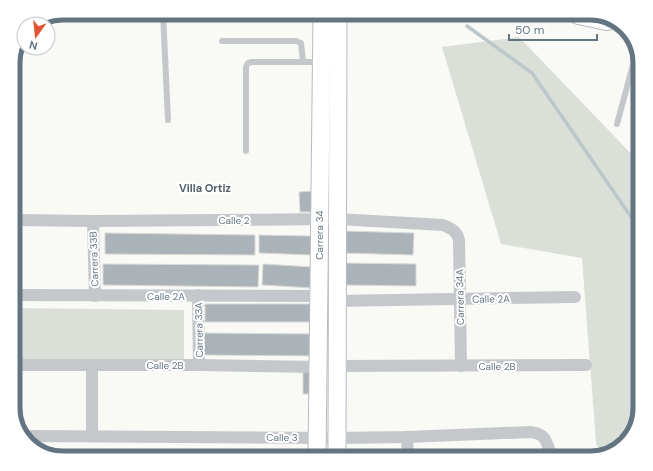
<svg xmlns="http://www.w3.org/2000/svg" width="653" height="471" font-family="'DM Sans',sans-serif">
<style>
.green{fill:#dae0d7}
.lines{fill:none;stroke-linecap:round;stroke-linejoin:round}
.stream{stroke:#bbc7ca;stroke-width:3.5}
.building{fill:#abb3b9;stroke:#dadad8}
.secondary-casing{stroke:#b6bcc0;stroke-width:19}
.highway-casing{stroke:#b7bbbe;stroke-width:24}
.lane{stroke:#c4c8cb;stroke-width:6}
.street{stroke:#c4c8cb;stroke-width:12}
.secondary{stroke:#fff;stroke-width:17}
.highway{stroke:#fff;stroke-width:22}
.labels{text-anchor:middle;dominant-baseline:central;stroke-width:4;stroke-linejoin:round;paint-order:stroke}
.street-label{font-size:10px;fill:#647581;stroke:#fff}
.neighbourhood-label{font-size:11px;font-weight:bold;fill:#56636c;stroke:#fff}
.rim{fill:none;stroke:#647581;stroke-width:5}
</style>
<rect width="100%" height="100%" fill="#f9f9f6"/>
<g class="green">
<path d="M519,37L640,163V408C632,433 630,449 601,455L596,443L582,258L501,244L442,47Z"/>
<polygon points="13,308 184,310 184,362 13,362"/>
</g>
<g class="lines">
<polyline class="stream" points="467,26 532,73 640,230"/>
</g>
<g class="building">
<polygon points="312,191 312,212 300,212 299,192"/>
<polygon points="343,231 414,233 413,255 342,253"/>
<polygon points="105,233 255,235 255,255 105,254"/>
<polygon points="259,235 311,236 311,255 259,253"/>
<polygon points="344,263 416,264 416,286 344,285"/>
<polygon points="103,264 259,265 258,287 103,285"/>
<polygon points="263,264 313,267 312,288 262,285"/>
<rect x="205" y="304" width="108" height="18"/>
<polygon points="204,333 315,334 315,356 204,355"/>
<rect x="303" y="371" width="12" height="23"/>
</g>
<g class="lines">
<defs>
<g id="secondary">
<polyline points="317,458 322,13"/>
<polyline points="337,458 338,13"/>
</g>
<polyline id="highway" points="579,13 607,19"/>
</defs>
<use href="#secondary" class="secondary-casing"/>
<use href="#highway" class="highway-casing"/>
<g class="lane">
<polyline points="163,13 168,120"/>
<polyline points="222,41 296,41 301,43 303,61"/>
<polyline points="617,124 637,50"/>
<polyline points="246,151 246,67 248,63 251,62 320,62"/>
</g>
<g class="street">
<path d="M13,220L93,221L337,219L443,225C452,229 457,231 459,240L461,366"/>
<polyline points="93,221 95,296"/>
<polyline points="13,295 319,296"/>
<polyline points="198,295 199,365"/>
<polyline points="336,301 575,297"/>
<polyline points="13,365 199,365 318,367"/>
<polyline points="336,366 586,365"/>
<path d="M26,436L337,438L407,437L530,432C548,434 546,443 552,458"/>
<polyline points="92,436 92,366"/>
<polyline points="407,437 408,458"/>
<polyline points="117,458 117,457"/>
<polyline points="182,458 182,457"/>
</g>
<use href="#secondary" class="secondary"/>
<use href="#highway" class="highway"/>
</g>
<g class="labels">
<g class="street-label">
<text x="234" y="220">Calle 2</text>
<text transform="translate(319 235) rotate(-90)">Carrera 34</text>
<text transform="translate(94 259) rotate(-92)">Carrera 33B</text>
<text x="166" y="296">Calle 2A</text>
<text transform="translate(460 297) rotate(-91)">Carrera 34A</text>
<text transform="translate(491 299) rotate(-1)">Calle 2A</text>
<text transform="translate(199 330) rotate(-91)">Carrera 33A</text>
<text x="165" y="365">Calle 2B</text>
<text x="497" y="366">Calle 2B</text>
<text x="282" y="437">Calle 3</text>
</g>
<g class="neighbourhood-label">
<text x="205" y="188">Villa Ortiz</text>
</g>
</g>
<path d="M0 0H653V471H0ZM63 20H590A43 43 0 0 1 633 63V408A43 43 0 0 1 590 451H63A43 43 0 0 1 20 408V63A43 43 0 0 1 63 20Z" fill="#fff" fill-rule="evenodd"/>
<path class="rim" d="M63 20H590A43 43 0 0 1 633 63V408A43 43 0 0 1 590 451H63A43 43 0 0 1 20 408V63A43 43 0 0 1 63 20Z"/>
<g transform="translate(36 36) rotate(195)"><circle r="19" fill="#ffffff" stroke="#c1c8cd"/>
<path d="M0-3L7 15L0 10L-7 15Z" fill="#e1542e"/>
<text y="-6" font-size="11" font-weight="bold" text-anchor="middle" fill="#647581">N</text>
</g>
<path d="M509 34v6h88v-6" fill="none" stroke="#647581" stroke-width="2"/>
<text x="515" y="34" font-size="12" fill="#647581" stroke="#ffffff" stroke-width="3" paint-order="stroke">50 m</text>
</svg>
